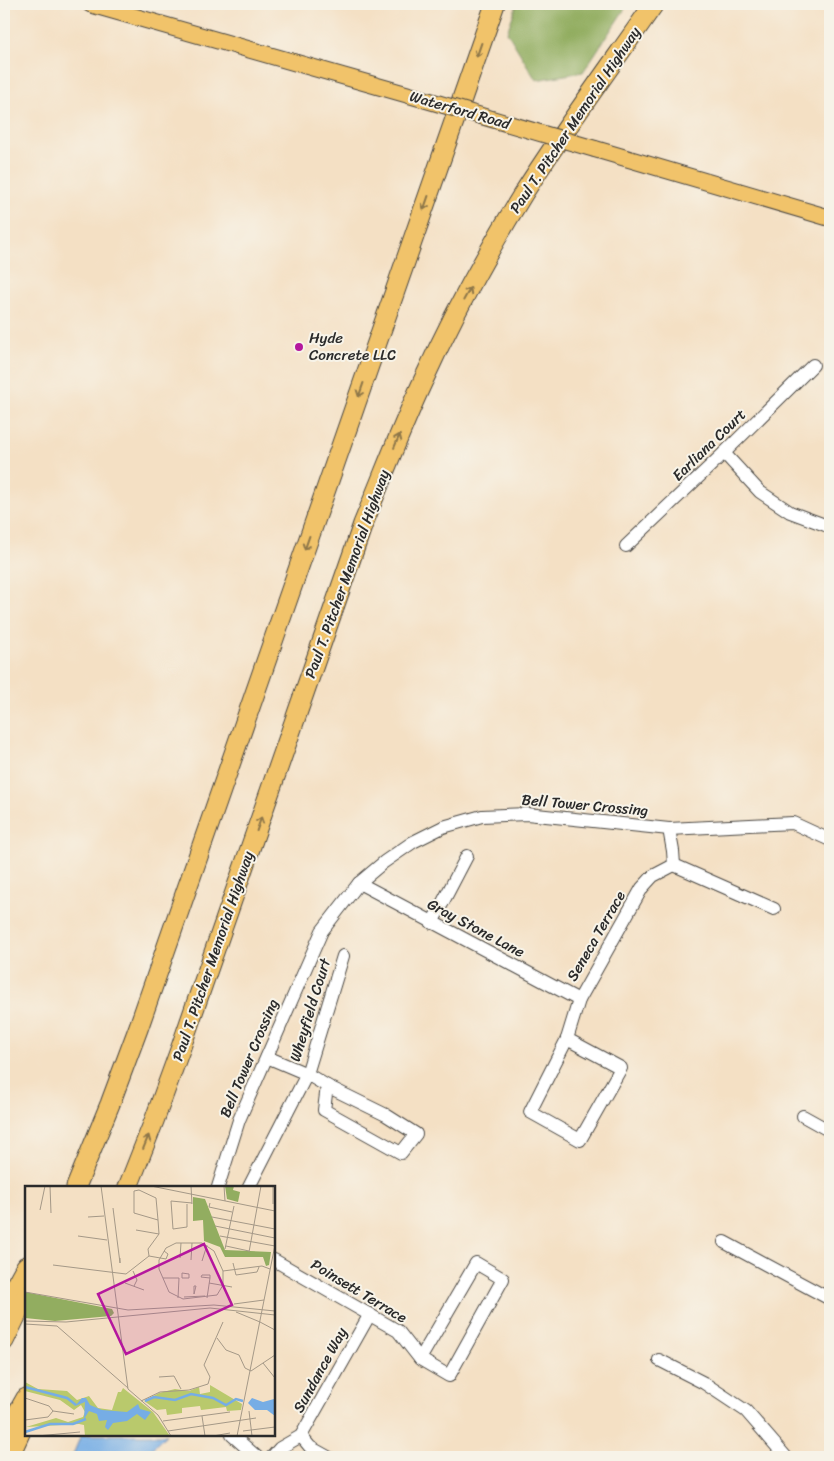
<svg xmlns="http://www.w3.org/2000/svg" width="834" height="1461" font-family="Sriracha,sans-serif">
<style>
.forest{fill:#92ad60;stroke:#5e6c46}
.water{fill:#76ade5;stroke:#506c88}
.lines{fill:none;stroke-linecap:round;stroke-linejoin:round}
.minor-casing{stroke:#494642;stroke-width:14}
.major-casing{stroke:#494642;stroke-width:18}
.highway-casing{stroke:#494642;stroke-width:21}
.minor{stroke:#fff;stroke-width:12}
.major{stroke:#f1c36a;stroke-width:16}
.highway{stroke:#f1c36a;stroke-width:19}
.major-bridge-casing{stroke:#494642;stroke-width:18;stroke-linecap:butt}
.major-bridge{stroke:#f1c36a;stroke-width:16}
.oneway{stroke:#8e774a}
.poi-dot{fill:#b5179e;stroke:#f7f3e8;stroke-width:2}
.labels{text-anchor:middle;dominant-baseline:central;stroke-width:4;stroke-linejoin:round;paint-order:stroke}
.street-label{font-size:15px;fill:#2b2b2b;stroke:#f7f3e8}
.poi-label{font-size:15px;fill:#2b2b2b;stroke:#f7f3e8;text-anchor:start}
.inset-river{fill:none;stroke:#76ade5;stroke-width:2.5}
.inset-road{fill:none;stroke:#a49887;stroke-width:1}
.view{fill:#b5179e;fill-opacity:0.15;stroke:#b5179e;stroke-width:2.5}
.inset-edge{fill:none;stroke:#2b2b2b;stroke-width:2.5}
</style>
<rect width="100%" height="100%" fill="#f7f3e8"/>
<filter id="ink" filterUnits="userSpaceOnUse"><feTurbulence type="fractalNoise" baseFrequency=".02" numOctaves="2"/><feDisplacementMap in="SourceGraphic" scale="10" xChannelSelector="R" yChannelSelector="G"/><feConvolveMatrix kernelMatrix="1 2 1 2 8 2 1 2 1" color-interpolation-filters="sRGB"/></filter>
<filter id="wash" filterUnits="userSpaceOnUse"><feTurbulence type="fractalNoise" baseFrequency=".0096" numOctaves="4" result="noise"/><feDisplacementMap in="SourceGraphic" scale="20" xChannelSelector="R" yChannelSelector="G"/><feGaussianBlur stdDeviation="1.12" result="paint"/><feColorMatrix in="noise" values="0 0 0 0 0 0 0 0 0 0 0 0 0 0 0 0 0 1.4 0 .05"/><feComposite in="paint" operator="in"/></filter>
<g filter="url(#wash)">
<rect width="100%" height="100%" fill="#f4e0c4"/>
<polygon class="forest" points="517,4 628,4 583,72 536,80 507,32"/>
<polygon class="water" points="81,1435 166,1435 143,1457 72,1457"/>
</g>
<g filter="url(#ink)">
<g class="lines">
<defs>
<g id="minor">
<polyline points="724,453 760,492 790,512 825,525 830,526"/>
<polyline points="626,546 724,453 813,365"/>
<polyline points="674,865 774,909"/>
<polyline points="359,883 579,1000"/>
<polyline points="432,923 467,856"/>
<polygon points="567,1039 621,1068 580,1140 530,1112"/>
<polyline points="567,1039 579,1000 642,888 653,876 674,865 673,851 669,829"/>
<polyline points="267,1057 307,1074 327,1086"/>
<polygon points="327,1086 386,1115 416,1134 401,1153 324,1110"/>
<polyline points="803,1116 830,1131"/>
<polyline points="218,1187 239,1120 322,931 359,883 384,862 413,842 443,827 482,816 527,814 669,829 793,823 830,840"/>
<polyline points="249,1187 307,1074 343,956"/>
<polyline points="724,1242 830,1299"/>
<polyline points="274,1260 398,1331 420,1359"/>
<polygon points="476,1263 503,1279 449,1376 420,1359"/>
<polyline points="659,1360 704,1383 746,1411 786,1457"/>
<polyline points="232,1435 257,1457"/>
<polyline points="301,1436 310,1447 328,1457"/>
<polyline points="272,1457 280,1448 301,1436 370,1314"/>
</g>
<g id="major">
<polyline points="90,4 423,99"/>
<polyline points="595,149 830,218"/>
</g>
<g id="highway">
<polyline points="76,1187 110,1104 138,1029 495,4"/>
<path d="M128,1187L154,1121L181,1047L363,524C383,476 401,428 423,381C452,317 486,254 523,194C564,129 610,67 654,4"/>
<polyline points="4,1306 26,1266"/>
<polyline points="4,1341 26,1296"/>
<polyline points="4,1437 26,1398"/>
<polyline points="9,1457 26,1420"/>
</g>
</defs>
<use href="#minor" class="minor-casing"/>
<use href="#major" class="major-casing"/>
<use href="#highway" class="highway-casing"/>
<use href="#minor" class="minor"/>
<use href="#major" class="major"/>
<use href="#highway" class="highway"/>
<defs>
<polyline id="major-bridge" points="423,99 595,149"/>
</defs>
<use href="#major-bridge" class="major-bridge-casing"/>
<use href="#major-bridge" class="major-bridge"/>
</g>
<defs><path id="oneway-shaft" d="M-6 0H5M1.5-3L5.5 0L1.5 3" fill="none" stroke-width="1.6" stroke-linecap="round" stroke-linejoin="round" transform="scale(1.25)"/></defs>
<g class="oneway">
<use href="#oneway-shaft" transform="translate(479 50) rotate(109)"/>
<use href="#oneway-shaft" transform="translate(426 203) rotate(109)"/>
<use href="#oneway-shaft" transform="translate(467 294) rotate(-61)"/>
<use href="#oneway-shaft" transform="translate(361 390) rotate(109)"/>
<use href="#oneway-shaft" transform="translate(397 441) rotate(-67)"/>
<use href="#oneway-shaft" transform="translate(307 543) rotate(109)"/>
<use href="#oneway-shaft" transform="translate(259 824) rotate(-71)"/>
<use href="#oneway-shaft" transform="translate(146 1142) rotate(-68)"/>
</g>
</g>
<circle class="poi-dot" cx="299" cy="347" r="5"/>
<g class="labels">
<g class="street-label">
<text transform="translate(460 110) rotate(16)">Waterford Road</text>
<text transform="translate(575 120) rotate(-56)">Paul T. Pitcher Memorial Highway</text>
<text transform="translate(709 445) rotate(-44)">Earliana Court</text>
<text transform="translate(347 574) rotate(-70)">Paul T. Pitcher Memorial Highway</text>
<text transform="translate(585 805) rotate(5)">Bell Tower Crossing</text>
<text transform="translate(476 928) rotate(28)">Gray Stone Lane</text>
<text transform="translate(596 936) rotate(-60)">Seneca Terrace</text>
<text transform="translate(213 956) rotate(-71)">Paul T. Pitcher Memorial Highway</text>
<text transform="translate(310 1010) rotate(-73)">Wheyfield Court</text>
<text transform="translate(249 1058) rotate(-67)">Bell Tower Crossing</text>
<text transform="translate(359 1291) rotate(31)">Poinsett Terrace</text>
<text transform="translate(320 1370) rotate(-61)">Sundance Way</text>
</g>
<g class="poi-label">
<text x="309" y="338">Hyde<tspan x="309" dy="17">Concrete LLC</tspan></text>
</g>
</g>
<g transform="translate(25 1186)">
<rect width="250" height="250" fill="#f4e0c4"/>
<path d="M0,196L13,203L42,205L52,214L64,210L73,222L87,224L93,206H96L98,202L128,226L145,250H60L59,239L54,238L1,241L31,232L43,236L58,231L60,226L56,219L49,224L35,214L0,205ZM185,199L217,218L216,224L202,225L201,221L176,224L175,220L157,222V227L142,229L141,223L132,224L119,215L134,207L150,203L164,205L174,201L175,208L185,206Z" fill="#b9c96c"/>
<path d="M200,0H209L208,4L215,6L213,16L202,13ZM168,11L180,13L200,64L246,66L244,79L241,80L238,71H200L195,61L179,55L178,34L168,35ZM0,106L87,123L89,127L86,130L30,135L0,132Z" fill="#92ad60"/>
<path d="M57,212H61L65,219L77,224L102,226L113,218L115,223L126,226L120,234L112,228L102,235L88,237L83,244L80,241L82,234L74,235L72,228L64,225L59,233L60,216L50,220ZM227,212L238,216L249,213L250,230L242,224H230L223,217Z" fill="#76ade5"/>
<path class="inset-river" d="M0,201L42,212L51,219M120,215L129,211L150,214L166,208L188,212L201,219L211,213L218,215M0,246L25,238H48L61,233"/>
<path class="inset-road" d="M25,0L26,27M76,0L103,203L133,229L146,250M126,0L250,25M166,0L167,18M199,0L200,15M185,17L184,21L207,26M162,18V41L148,43L146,15L167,17M248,18V0M88,22L95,77V72M15,24L20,0M63,31L79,30M187,31L250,43M190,40L250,52M111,44L134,48M53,50L82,54M195,50L250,60M151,57H177L189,65L198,85V99L192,109L158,113L144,106L134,83V74L141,62ZM201,60L224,65M200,63L209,20M224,66L236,0M124,70L123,63L134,48L133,34L131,12L114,4L109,5V27L133,34M155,72L156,57M166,74L167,57M177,75L182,59M208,77L211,89L232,86L234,81M28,79L101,88L124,70L141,73L143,68L139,65M108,85L112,94L109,100M198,85L237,80L245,83M157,87L164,88V92H157ZM177,89H185V92L176,91ZM138,92H154M100,97L119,104M184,97L207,101M169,100H171L169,108ZM0,106L103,124L189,119L250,125M159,111L180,110M153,112L154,92M182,112L185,92M209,118L239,114M211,126L235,136M0,135L41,136L185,122L250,129M235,136L250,144M0,138L32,140L103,202M192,152L201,164L214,169L220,182L226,185L250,169M238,177L250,192M134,191L149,190L156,203M0,212L24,220L28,225M116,215L135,206L164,204L183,198L185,191L179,179L198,136M28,225L49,228M224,225L227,250M177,230L180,250M0,234L23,231L28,225M138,235L205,226M143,245L231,232M218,245L250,241M12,250L55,246M188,250L205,247M212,250L250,59"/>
<path class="view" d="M179,58L207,119L101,168L73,108Z"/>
<rect width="250" height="250" class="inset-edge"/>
</g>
<rect width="834" height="1461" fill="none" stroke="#f7f3e8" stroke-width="20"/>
</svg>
